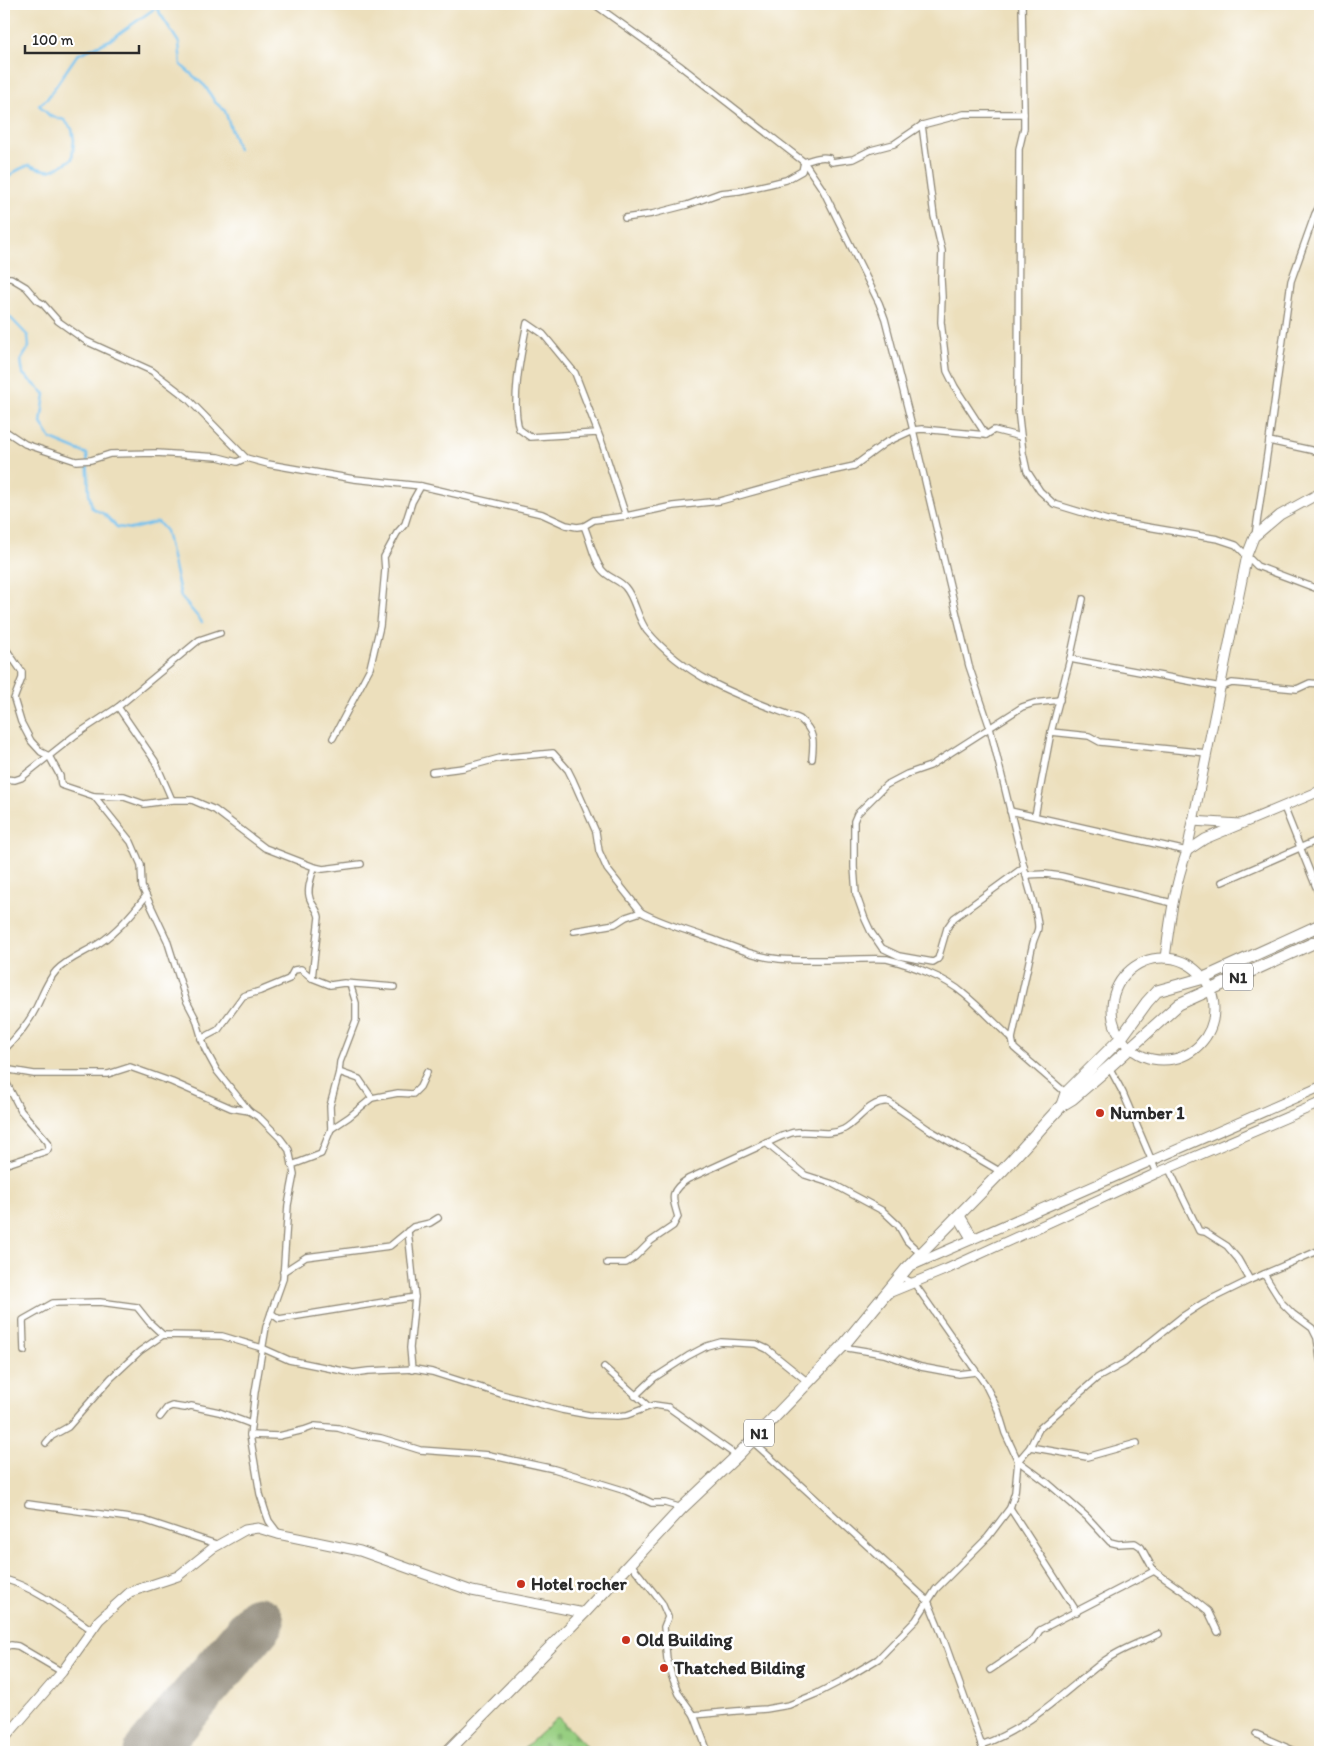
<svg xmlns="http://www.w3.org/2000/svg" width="1324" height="1756" font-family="Itim,sans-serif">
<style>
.cemetery{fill:url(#cemetery-stones);stroke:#617d56}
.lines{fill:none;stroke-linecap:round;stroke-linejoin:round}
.stream{stroke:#74c1ee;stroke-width:2.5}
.runway{stroke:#8c8574;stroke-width:51}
.street-casing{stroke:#8c8574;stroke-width:8}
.secondary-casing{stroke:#8c8574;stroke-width:11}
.highway-casing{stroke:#8c8574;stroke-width:13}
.street{stroke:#fff;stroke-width:5.5}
.secondary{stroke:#fff;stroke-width:9}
.highway{stroke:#fff;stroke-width:11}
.poi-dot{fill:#c8321e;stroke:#fff;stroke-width:2}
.labels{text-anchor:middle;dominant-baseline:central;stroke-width:5;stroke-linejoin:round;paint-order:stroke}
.shield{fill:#fff;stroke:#6b6b6b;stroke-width:1}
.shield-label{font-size:16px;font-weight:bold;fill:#2b2b2b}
.poi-label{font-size:18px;font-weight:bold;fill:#2b2b2b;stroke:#fff;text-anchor:start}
</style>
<defs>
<pattern id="cemetery-stones" width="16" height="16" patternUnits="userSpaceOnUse" patternTransform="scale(1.25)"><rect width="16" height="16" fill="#97cf81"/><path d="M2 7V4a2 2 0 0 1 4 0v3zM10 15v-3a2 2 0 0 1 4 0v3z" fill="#82b270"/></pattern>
</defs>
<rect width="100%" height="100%" fill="#fff"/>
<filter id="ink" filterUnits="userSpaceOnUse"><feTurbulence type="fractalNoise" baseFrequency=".02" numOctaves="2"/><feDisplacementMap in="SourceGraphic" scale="10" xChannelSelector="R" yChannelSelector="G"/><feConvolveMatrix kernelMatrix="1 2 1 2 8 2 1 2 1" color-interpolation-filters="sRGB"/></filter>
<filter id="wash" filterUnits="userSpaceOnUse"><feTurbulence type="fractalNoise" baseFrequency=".0096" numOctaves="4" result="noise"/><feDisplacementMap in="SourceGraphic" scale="20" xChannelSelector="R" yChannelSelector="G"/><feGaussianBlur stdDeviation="1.12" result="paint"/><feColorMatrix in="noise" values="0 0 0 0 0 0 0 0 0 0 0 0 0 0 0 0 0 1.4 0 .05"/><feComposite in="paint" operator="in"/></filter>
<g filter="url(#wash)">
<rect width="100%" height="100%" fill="#ecdfbc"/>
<polygon class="cemetery" points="558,1717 592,1752 520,1752"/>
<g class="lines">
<g class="stream">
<polyline points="156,7 179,43 181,65 205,86 215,102 225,111 238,149"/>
<path d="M4,184C8,174 19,169 29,165C52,174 52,172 72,159L74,140L72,129L64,120L50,116L39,105L47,99L77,55L110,40L161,4"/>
<polyline points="4,311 28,336 29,347 21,360 23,374 45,394 41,423 51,439 87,454 89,493 92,508 104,514 117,527 132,529 158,522 166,531 181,597 202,622"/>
</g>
<polyline class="runway" points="149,1752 259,1622"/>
</g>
</g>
<g filter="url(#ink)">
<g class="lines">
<defs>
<g id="street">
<path d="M594,4L679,65L804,162L823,190L879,303L885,319L913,430L969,666L990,728L1026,875C1029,891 1038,912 1038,927C1038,932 1034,938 1033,943L1012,1039L1014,1048L1066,1093"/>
<polyline points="1022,4 1024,114 1024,128 1019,149 1018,409 1023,453 1027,471 1040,491 1054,504 1107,520 1218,539 1236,545 1257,566 1315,588 1320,588"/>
<polyline points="837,5 839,4"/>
<polyline points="922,125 934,216 942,251 941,279 942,297 941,322 947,371 955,387 986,435"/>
<polyline points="1320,205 1315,214 1291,281 1269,441 1320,452"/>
<path d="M625,218L652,214L687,205L720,193L739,191L770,184L786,180L802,171L804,162C813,159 821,156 829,158L832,162L853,159L871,150L894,144L922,125L964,114H1024"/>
<polyline points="5,278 11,278 26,287 38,301 43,304 58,321 86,341 152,371 187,398 246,458 268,464 354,479 421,486 542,514 566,525 577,527 584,526 594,520 626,516 673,506 720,501 813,475 854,466 885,443 913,430 922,429 986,435 994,430 1021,437"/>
<polyline points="4,430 25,444 76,461 91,460 110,454 156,453 218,457 237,462 246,458"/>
<path d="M597,433L530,437L519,429C511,400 521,354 527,323L543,334L575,373L602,443L626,516"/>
<path d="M584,526C590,539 594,562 603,571C609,578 619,580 625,587C635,598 637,618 647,631C688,680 742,697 800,719C815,732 814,741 812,759"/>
<polyline points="1255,536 1269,441"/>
<polyline points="4,646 22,672 22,678 14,699 21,722 31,741 41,752 49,756 60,776 61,785 94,796 131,842 141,865 142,887 167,940 186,1000 196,1019 205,1049 217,1071 249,1111 260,1118 280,1138 289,1150 294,1174 288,1205 283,1279 266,1327 255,1392 250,1435 260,1494 266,1513 269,1521 278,1533"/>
<polyline points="1070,659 1221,687 1232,683 1297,689 1310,683 1320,684"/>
<polyline points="118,707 155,761 172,800"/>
<polyline points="1051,732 1089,736 1100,742 1207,753"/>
<polyline points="333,738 370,668 380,626 385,570 384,557 397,533 405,524 412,502 421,486"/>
<polyline points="432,772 463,768 500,758 553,753 568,770 573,780 596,832 599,851 607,869 641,912"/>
<polyline points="4,779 15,780 21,778 74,736 118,707 199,640 220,633"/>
<polyline points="94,796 124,797 144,804 172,800 192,800 215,810 265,848 314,867 323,869 361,864"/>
<polyline points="1284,807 1320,897"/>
<polyline points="1010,811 1187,851"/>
<polyline points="1035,816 1051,732 1070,659 1083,599"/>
<polyline points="1024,867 954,918 947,928 938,959 933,962 899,956 882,948 871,932 865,919 856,894 854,867 854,821 857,814 886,785 907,774 930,766 1022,707 1034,703 1060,700"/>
<polyline points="1026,875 1045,874 1061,876 1172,903"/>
<polyline points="1222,882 1320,839"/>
<path d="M574,931L615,924L626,917L641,912C663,924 686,930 709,938C733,946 754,957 779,959C815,962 851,958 887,959C911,965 945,977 964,994C981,1008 996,1024 1012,1039"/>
<path d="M312,978L319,917C318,910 312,905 310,899C306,889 312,877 314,867"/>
<polyline points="201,1039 218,1030 243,996 260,991 289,979 294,970 301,969 312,978 330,985 344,983 394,987"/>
<path d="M4,1050C16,1038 28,1024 36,1008C42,996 47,981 56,971C68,958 87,952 101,942C119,930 133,913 146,896"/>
<polyline points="1109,1067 1123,1093 1157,1173"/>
<polyline points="4,1069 34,1074 108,1074 130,1067 172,1082 231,1108 249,1111"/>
<polyline points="339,1072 359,1079 372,1098 398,1093 413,1094 420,1087 427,1072"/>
<polyline points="4,1078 21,1111 48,1142 49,1147 47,1151 4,1165"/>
<polyline points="331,1129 330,1106 339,1072 340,1062 356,1020 356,1003 350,984"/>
<polyline points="766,1143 805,1175 833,1184 883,1211 898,1225 907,1241 921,1254"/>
<polyline points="292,1165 321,1154 331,1129 349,1117 372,1098"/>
<polyline points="1169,1169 1199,1231 1205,1232 1227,1246 1238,1259 1250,1280"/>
<polyline points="408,1231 415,1297 410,1348 412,1370"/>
<path d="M607,1263H626L635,1257L651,1241L673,1226L678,1217C672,1197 669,1191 688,1179L782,1136C787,1135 792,1132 797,1132C814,1130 828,1137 844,1129C860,1120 869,1100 889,1102L928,1129L1001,1172"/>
<polyline points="283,1272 306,1257 390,1246 413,1227 430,1223 438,1218"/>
<polyline points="1264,1274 1282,1303 1293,1314 1312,1328 1317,1338 1320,1359"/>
<polyline points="271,1313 279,1319 415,1297"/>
<polyline points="842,1347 884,1354 921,1367 959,1374 976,1372"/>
<polyline points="24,1351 23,1320 53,1303 100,1302 137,1307 149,1322 163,1335"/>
<polyline points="604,1367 648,1406"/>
<polyline points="635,1396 654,1378 688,1356 707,1346 721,1342 756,1344 767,1349 808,1382"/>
<polyline points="160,1417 167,1408 172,1406 185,1408 191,1406 219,1412 251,1424"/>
<polyline points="250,1435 279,1436 304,1430 315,1426 338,1428 361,1435 381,1438 420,1450 489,1455 554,1469 626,1491 652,1503 665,1503 682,1508"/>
<polyline points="752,1441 928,1601 942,1635 984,1752"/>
<polyline points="46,1443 52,1436 68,1427 111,1378 140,1351 163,1335 222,1336 262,1348 289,1360 353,1373 368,1371 415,1369 432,1372 501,1394 562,1410 589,1415 617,1416 627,1415 654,1405 668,1407 737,1456"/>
<polyline points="1030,1447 1087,1457 1137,1443"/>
<polyline points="28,1504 144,1520 219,1545"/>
<polyline points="1010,1508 1077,1612"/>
<polyline points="630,1563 662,1603 668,1617 664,1627 667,1659 672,1677 679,1694 694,1715 736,1711 766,1709 789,1705 816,1694 843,1680 878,1659 916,1620 936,1589 988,1537 1010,1508 1015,1492 1018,1461 1005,1433 998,1410 985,1384 914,1283 899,1276"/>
<path d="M4,1579C36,1588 64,1611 92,1630"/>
<polyline points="1218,1632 1208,1611 1187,1594 1154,1571 1141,1547 1135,1543 1118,1544 1110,1542 1087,1517 1049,1484 1018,1461 1030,1447 1039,1429 1097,1378 1124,1363 1183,1316 1203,1303 1250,1280 1320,1250"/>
<polyline points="4,1647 11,1645 18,1646 62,1672"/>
<polyline points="990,1670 1033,1641 1040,1630 1154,1571"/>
<polyline points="694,1715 708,1752"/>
<polyline points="1256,1734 1297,1752"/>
<path d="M981,1745C1028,1729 1065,1691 1104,1661C1120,1649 1141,1642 1159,1634"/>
</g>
<g id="secondary">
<polyline points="1192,821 1240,824"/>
<polyline points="1187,851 1205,839 1320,791"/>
<path d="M1165,958C1170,921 1174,887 1187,851L1247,555L1254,537L1280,515L1320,493"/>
<circle cx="1163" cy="1009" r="51"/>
<polyline points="911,1266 1320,1087"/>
<polyline points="886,1294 947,1269 1157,1173 1320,1103"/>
<polyline points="4,1739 62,1672 99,1620 130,1592 178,1576 213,1548 245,1530 258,1528 278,1534 360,1551 472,1591 584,1613"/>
</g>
<g id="highway">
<polyline points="1062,1105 1066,1093 1121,1038 1147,1002 1157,991 1204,978 1320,925"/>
<polyline points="959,1216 972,1238"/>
<polyline points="447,1752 584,1613 682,1508 737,1456 842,1347 907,1268 1001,1172 1062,1105 1072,1099 1109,1067 1179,1004 1320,940"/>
</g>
</defs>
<use href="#street" class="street-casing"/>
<use href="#secondary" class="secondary-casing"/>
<use href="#highway" class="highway-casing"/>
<use href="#street" class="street"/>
<use href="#secondary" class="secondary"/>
<use href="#highway" class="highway"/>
</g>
</g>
<g class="poi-dot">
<circle cx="1100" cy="1113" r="5"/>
<circle cx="521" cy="1584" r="5"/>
<circle cx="626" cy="1640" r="5"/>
<circle cx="664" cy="1668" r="5"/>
</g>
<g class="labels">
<g class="shield">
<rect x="1223" y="963.5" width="30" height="27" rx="4"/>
<rect x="744" y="1419.5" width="30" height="27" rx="4"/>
</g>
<g class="shield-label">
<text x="1238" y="977">N1</text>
<text x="759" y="1433">N1</text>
</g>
<g class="poi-label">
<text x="1110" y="1113">Number 1</text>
<text x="531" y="1584">Hotel rocher</text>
<text x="636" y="1640">Old Building</text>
<text x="674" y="1668">Thatched Bilding</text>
</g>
</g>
<rect width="1324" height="1756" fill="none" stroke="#fff" stroke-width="20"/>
<path d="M25 45v8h114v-8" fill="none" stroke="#2b2b2b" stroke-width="2.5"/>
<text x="32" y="45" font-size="15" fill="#2b2b2b" stroke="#ffffff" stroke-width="4" paint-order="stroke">100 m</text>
</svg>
